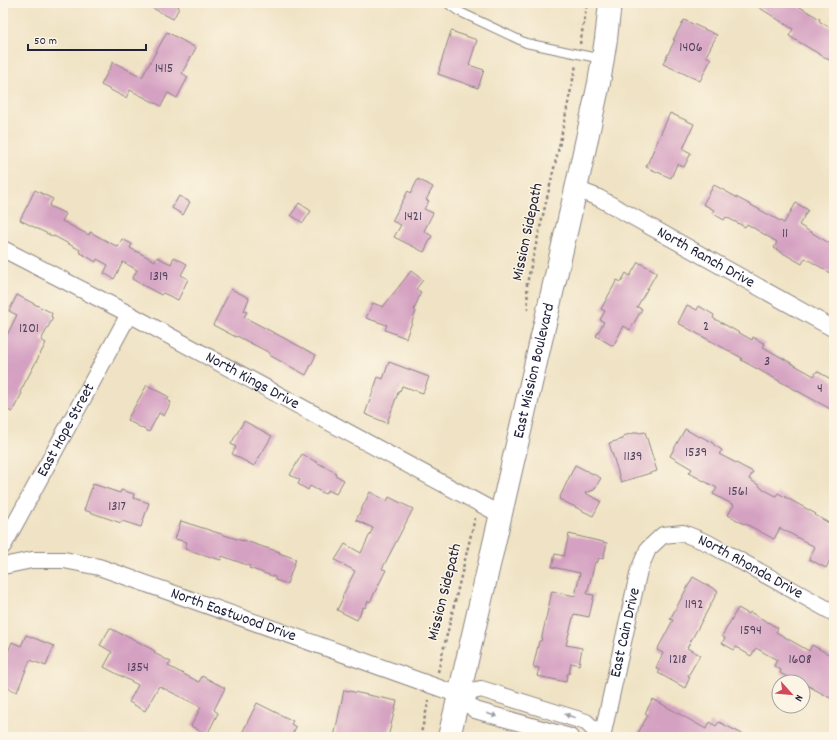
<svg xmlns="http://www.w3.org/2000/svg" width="837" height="740" font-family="Dekko,sans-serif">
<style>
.building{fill:#d5a1c2}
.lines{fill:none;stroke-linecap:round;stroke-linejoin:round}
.service-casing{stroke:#898280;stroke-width:10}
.minor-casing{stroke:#898280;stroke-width:18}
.secondary-casing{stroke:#898280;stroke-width:24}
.path{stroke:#898280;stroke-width:2.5;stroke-dasharray:3 3;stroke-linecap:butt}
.service{stroke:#fff;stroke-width:8}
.minor{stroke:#fff;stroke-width:16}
.secondary{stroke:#fff;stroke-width:22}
.oneway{fill:#9c9ca7}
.labels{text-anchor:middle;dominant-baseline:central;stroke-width:3;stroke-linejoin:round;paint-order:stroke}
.number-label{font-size:14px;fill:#4f425d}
.street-label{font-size:16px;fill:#22223b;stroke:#fcf5e5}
</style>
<rect width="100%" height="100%" fill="#fcf5e5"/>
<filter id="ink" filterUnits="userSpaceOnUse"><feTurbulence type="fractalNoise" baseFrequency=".025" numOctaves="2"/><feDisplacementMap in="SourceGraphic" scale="8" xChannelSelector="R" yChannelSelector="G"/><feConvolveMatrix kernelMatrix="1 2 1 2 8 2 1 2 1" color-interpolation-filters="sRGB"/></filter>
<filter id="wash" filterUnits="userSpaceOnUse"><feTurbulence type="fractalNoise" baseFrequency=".012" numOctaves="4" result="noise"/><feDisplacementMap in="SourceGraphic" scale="16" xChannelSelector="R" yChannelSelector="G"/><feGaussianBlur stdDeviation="0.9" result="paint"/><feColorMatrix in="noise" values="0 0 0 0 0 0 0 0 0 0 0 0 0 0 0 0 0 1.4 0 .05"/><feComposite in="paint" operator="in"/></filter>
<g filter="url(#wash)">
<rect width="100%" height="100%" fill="#f0e3c5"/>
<g id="blocks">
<g class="building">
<polygon points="143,3 181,3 178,7 179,8 173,19"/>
<polygon points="752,3 793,3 820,19 819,21 834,30 834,53 829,60 789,36 793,29"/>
<polygon points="684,20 717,35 706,56 711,59 700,81 663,64 675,40 673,40"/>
<polygon points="451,31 477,40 469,65 484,70 478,88 438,74 440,69 439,69"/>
<polygon points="167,32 196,48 182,73 188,77 177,98 168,93 161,106 130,90 126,98 101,85 113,62 142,77"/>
<polygon points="670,113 694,124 683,149 691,153 684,167 677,164 671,178 646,167"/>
<polygon points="418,179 433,187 426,200 429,201 424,209 433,213 424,231 432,236 424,252 394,237 401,225 392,221 408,191 411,193"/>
<polygon points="714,185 784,223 796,203 808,210 799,225 834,246 834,275 805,258 802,264 774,248 777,242 747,224 745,227 726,217 724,220 712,213 714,210 703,204"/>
<polygon points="35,190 53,199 49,206 66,214 62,221 89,235 90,232 118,247 122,239 132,244 130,248 155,261 157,257 171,264 174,257 187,264 181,275 188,279 178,300 163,293 161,295 132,279 137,270 123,262 114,279 104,273 108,265 97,259 96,262 79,252 80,250 54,236 54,237 20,220"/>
<polygon points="179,196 190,202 183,215 172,208"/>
<polygon points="299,203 311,211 303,223 291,215"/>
<polygon points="638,262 657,272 637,307 642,309 630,330 624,326 613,346 596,336 604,322 600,320 605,311 601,309 617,280 621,282 626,273 630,276"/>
<polygon points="411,271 423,280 416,289 421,292 414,310 416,311 406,338 385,330 387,325 366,318 373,303 383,307"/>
<polygon points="231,289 249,298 244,311 247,312 244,317 316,355 306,375 269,355 270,353 237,336 236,337 213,325"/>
<polygon points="17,295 52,313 51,317 53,318 41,340 46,343 20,392 22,393 12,412 3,408 3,343 17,315 9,311"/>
<polygon points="687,305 697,310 699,306 714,315 713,318 752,340 753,337 765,344 763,347 814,376 817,371 834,381 834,411 741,360 742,358 678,323"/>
<polygon points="389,362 429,377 423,393 402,386 400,391 399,390 387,423 365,414 378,377 383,379"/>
<polygon points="147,385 169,397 167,400 171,402 164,416 159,413 149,432 127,420"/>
<polygon points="244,421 272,436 254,466 232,454 236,447 231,444"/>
<polygon points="685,429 699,437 700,436 713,443 714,445 722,450 719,454 753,472 749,479 760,486 761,488 776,496 778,493 816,514 815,515 834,526 834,562 830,560 826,568 809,559 815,547 780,528 774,539 744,523 744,524 728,515 734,505 713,494 717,488 689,473 692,469 670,456"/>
<polygon points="638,432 640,433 645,432 657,471 621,482 609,443 623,439 623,436"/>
<polygon points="302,454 336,473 335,475 344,480 336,494 328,490 325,494 310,486 308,490 298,484 300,480 290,475"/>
<polygon points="575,465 601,478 594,490 585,493 601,501 593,516 559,499"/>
<polygon points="93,484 120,493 121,490 134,494 133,498 149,503 141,527 122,521 121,523 84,510"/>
<polygon points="370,492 387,501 389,497 413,509 382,569 386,570 370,602 368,601 365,608 363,607 357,620 337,610 343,598 342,597 355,571 335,560 345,544 361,553 373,528 356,520"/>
<polygon points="181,521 243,541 243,540 266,548 267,548 280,552 279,553 296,559 287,584 275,580 275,577 249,568 250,566 222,556 221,560 185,549 187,542 175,539"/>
<polygon points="569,534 607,543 603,559 599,558 597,563 595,562 587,594 594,595 589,617 574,614 566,645 582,648 579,665 571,663 569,674 567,674 566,682 537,676 539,668 533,667 539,641 541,641 552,591 575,596 580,573 552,567 555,554 564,556"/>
<polygon points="693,577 718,591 687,648 700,655 688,676 690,677 685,688 658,673 660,671 656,668 663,653 657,650 673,620 670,619"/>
<polygon points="738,608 749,614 750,612 778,628 776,632 809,651 812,645 834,657 834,700 803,683 803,682 797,682 780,673 781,670 774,666 777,660 756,648 751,656 736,647 734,650 722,643 725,638 722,636"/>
<polygon points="110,628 123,635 124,634 155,651 154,653 171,662 168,666 199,682 202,676 225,688 214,710 218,713 207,735 191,726 201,707 159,686 145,711 129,702 138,685 104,667 112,652 100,645"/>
<polygon points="26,635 54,646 46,666 30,660 17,692 3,686 3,665 12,642 21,646"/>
<polygon points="344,690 397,701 388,737 334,737"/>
<polygon points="653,699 706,729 710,722 716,726 719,722 748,737 645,737 638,733 648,715 645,713"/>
<polygon points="257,703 293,721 291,724 296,727 291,737 240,737"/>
</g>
</g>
</g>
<g filter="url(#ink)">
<use href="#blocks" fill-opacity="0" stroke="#898280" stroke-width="1"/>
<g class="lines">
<defs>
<polyline id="service" points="447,3 458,11 526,43 602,59"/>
<g id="minor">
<path id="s1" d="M576,189L599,198L834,329"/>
<path id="s2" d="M3,249L129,314L501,515"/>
<path id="s3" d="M3,546L129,314"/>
<path id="s4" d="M3,566L32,560H64L99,567L459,695L475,710L570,737"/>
<polyline points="459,695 481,689 586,722 602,737"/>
<path id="s5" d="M602,737L639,570L648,549L663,535L683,533L708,543L834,613"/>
</g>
<g id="secondary">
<path id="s6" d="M449,737L459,695L576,189L599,83L606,39L610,3"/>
</g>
</defs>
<use href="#service" class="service-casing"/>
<use href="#minor" class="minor-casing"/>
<use href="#secondary" class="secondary-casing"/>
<g class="path">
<polyline points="580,44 587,3"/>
<polyline points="528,310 527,283 559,147 576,65"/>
<polyline points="438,672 475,518"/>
<polyline points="420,737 429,700"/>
</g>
<use href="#service" class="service"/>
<use href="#minor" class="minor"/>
<use href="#secondary" class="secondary"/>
</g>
<defs><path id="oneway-solid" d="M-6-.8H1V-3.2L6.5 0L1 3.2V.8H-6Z"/></defs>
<g class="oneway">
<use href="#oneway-solid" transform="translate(492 715) rotate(16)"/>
<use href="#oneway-solid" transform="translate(570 716) rotate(-163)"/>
</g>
</g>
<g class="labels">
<g class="number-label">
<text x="691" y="48">1406</text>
<text x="164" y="69">1415</text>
<text x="413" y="217">1421</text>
<text x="785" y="234">11</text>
<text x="159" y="277">1319</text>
<text x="706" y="327">2</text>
<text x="29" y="329">1201</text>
<text x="767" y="362">3</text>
<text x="820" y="389">4</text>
<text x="696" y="453">1539</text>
<text x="633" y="457">1139</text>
<text x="738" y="492">1561</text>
<text x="117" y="507">1317</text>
<text x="694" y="605">1192</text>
<text x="751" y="631">1594</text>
<text x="678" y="660">1218</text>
<text x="800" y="660">1608</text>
<text x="138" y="668">1354</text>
</g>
<g class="street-label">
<text transform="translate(528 232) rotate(-78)">Mission Sidepath</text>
<text stroke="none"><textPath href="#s1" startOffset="147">North Ranch Drive</textPath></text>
<text stroke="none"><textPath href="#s6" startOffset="376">East Mission Boulevard</textPath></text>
<text stroke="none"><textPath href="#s2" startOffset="282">North Kings Drive</textPath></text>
<text stroke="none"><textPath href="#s3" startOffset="132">East Hope Street</textPath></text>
<text stroke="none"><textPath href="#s5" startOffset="310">North Rhonda Drive</textPath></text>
<text transform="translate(445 592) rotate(-76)">Mission Sidepath</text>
<text stroke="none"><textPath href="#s4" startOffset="240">North Eastwood Drive</textPath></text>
<text stroke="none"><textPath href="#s5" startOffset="107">East Cain Drive</textPath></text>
</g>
</g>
<rect width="837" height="740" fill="none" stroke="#fcf5e5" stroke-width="16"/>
<g transform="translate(791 694) rotate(117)"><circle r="19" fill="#fcf5e5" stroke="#a5a1a1"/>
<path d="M0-3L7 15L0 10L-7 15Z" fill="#d1495b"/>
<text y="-6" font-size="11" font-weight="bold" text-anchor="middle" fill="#22223b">N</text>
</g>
<path d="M28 44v6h118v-6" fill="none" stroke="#22223b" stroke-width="2"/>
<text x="34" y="44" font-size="12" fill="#22223b" stroke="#fcf5e5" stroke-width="3" paint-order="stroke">50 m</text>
</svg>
